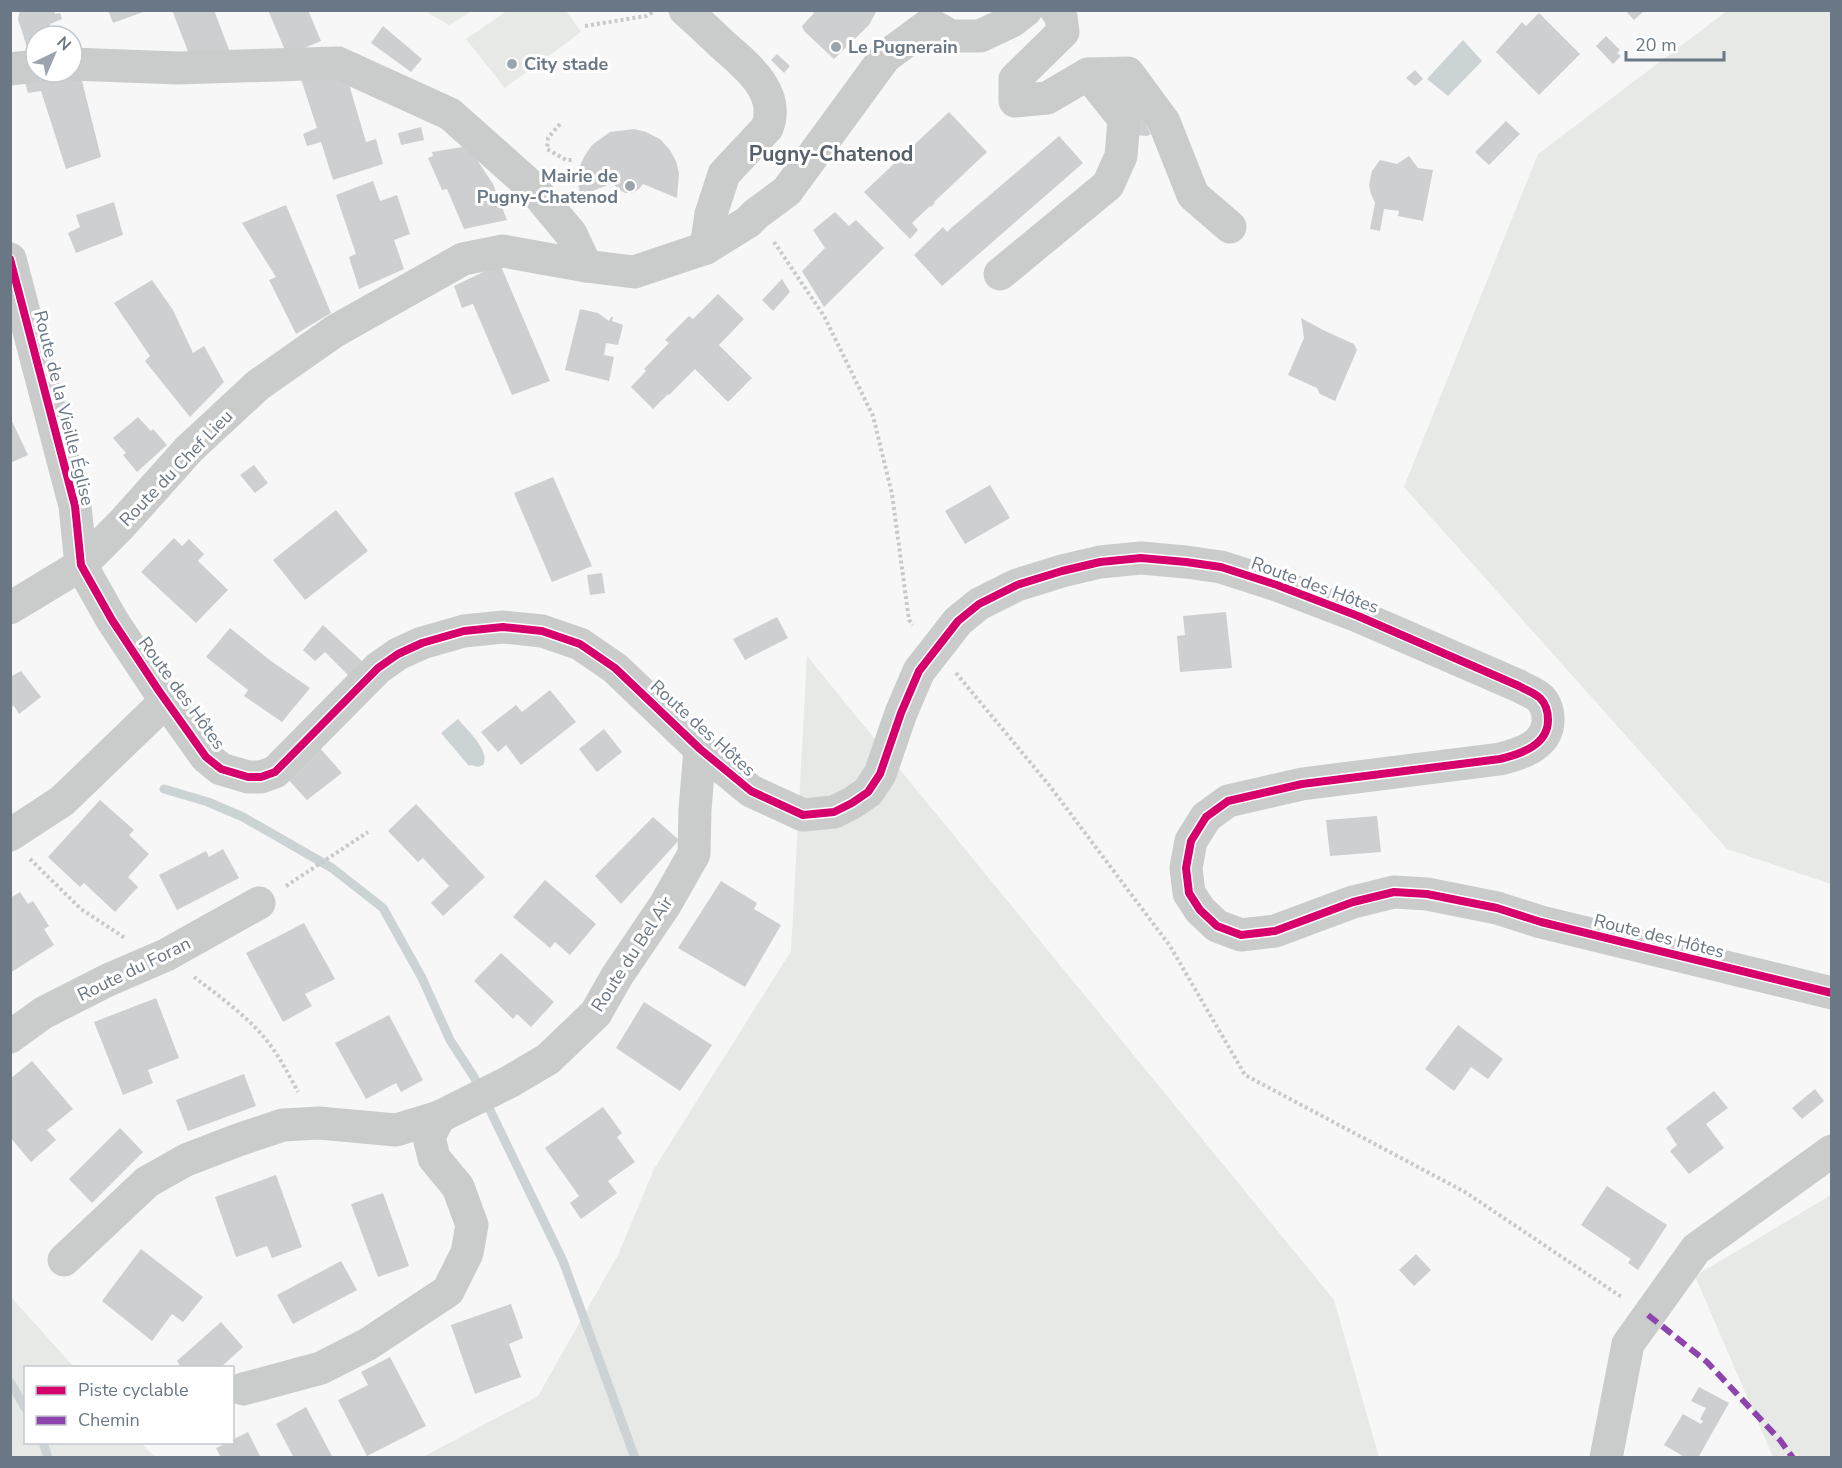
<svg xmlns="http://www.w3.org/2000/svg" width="1842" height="1468" font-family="'Nunito Sans',sans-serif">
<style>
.green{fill:#e6e9e5}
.water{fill:#ccd3d5}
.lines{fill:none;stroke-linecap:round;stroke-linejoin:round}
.stream{stroke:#ccd3d5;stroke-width:9}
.building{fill:#cecfd0}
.path{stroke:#c8c9ca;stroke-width:4;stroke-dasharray:3 3;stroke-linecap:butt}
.minor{stroke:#cacccc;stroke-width:33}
.quiet{stroke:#8e44ad;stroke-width:6;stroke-dasharray:12 6;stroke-linecap:butt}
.cycleway-casing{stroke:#fff;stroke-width:11}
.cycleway{stroke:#d6006c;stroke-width:8}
.poi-dot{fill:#9ba4ad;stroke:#fff;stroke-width:2}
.labels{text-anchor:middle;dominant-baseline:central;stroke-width:6;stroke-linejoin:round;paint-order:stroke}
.poi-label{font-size:18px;font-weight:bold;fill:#6a7885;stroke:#fff;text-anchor:start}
.street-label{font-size:18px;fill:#6a7885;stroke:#fff}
.quarter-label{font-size:21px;font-weight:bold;fill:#57616b;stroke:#fff}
</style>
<rect width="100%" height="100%" fill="#f7f7f7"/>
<g class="green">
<polygon points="425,11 425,10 472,11 449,25"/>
<polygon points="507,11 566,11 581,32 505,88 466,39"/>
<polygon points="1727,11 1831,11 1831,884 1727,849 1404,487 1538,154"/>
<polygon points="807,656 1334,1300 1379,1457 421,1458 538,1396 618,1255 654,1169 791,951"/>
<polygon points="1831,1195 1831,1457 1773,1457 1695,1276"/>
<polygon points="10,1296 74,1367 26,1368 26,1442 141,1443 155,1457 11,1457"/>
</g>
<g class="water">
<polygon points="1463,40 1482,61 1448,96 1427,79"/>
<path d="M458,719C467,730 491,751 483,765L478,767L471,765L469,766L441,733Z"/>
</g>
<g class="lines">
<g class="stream">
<polyline points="164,789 208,802 243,817 332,868 383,908 422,978 450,1040 474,1077 563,1261 635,1458"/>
<polyline points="10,1382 26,1409"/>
<polyline points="43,1442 48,1458"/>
</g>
</g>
<g class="building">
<polygon points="20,10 54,10 55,14 60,13 62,19 50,24 54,36 36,36 36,60 31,60 18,19"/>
<polygon points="108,10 146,10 146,11 113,23"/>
<polygon points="172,10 214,10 231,55 189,54"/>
<polygon points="268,10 308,10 321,41 287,55"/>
<polygon points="811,10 874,10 876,12 869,25 834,59 804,31 802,26 814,13"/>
<polygon points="1625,10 1645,10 1634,20"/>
<polygon points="1539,13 1580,54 1539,95 1496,52 1522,22 1526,26"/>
<polygon points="383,26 422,59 411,72 371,43"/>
<polygon points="1606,36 1620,50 1617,53 1621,56 1613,64 1596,46"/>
<polygon points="777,54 790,66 784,73 771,60"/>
<polygon points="1415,70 1423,79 1415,86 1406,78"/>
<polygon points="77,73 80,73 101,157 66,169 41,91 28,93 24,79"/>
<polygon points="346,74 366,142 376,139 383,164 333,180 321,142 307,146 303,134 317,128 301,79"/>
<polygon points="1137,110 1151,134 1147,136 1135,135"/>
<polygon points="949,112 987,152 934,202 935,203 931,207 930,206 912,223 918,230 910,239 864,192"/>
<polygon points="1506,121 1520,134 1489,165 1475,152"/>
<polygon points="421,127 424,140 401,145 398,133"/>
<polygon points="634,129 646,132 660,139 670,150 676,161 679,173 677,198 643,184 639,189 632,193 625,193 618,189 613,183 580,196 578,181 579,168 584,157 592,145 610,132"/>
<polygon points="1059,136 1083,163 942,286 914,255 943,227 947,232 950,229"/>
<polygon points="468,146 493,184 507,220 464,229 447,189 442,190 428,158 433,156 432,152"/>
<polygon points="1409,156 1418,168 1433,170 1423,221 1398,216 1399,211 1384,209 1380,231 1370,229 1375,203 1371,194 1369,185 1372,171 1380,160 1397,164"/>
<polygon points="373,181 380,201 397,195 410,234 394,240 404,269 359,289 349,257 356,254 336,195"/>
<polygon points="114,202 123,235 76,253 68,233 80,227 76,215"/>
<polygon points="286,205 331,313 296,334 269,280 276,277 242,223"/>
<polygon points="835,212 849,226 856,220 884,248 824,307 802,271 825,248 813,230"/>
<polygon points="500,264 550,381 512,395 473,304 462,308 454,286"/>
<polygon points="782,279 790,292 773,311 762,300"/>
<polygon points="152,280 173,310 193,353 204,346 224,382 190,417 145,361 150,356 114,303"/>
<polygon points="718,294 744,319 719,345 752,378 728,402 695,369 669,395 668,394 653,409 631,387 646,371 644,369 669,343 665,340 689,316 693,319"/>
<polygon points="580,309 598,313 609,321 611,317 613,317 612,321 623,325 618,345 606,343 604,355 614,357 609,381 565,370"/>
<polygon points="1301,318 1325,331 1354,344 1357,350 1335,401 1320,394 1317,388 1288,375 1304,338"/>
<polygon points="10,417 28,455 10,463"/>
<polygon points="138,417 151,431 153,429 167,445 137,472 123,455 126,453 113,438"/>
<polygon points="254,465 268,483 255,493 240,475"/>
<polygon points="553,477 592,566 552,582 514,493"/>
<polygon points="990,485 1010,518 965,544 945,511"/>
<polygon points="336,510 368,551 305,600 273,560"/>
<polygon points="174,538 182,546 189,539 204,554 198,561 228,590 196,623 141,572"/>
<polygon points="602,573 605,593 590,595 587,575"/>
<polygon points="1226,612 1232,668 1180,672 1177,636 1185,635 1183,616"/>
<polygon points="777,617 788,638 745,660 733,639"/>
<polygon points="323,625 363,662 349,676 325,652 315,661 303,650"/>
<polygon points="230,628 271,661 310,688 282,722 244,696 248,690 206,657"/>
<polygon points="21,671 41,697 19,714 14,706 10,708 10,677"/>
<polygon points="550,690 576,722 521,765 506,745 498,752 481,732 516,705 522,712"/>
<polygon points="604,729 622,752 597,772 579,749"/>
<polygon points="318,746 342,773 307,800 284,775"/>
<polygon points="100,800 134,830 129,835 149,854 128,877 138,887 115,912 84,883 80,887 48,857"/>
<polygon points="416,804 485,877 443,916 431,903 449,886 423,858 418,862 388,831"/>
<polygon points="1377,816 1381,852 1330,856 1326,820"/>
<polygon points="653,817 679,840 621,904 595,876"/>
<polygon points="223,849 239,878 177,910 159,875 206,851 209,857"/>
<polygon points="545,880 596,924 570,955 555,942 550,948 513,917"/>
<polygon points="721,881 757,903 754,909 781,925 745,987 678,948"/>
<polygon points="20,892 28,904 33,901 49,926 44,929 54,945 10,973 10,898"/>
<polygon points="304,923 335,979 305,994 312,1006 283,1022 246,953"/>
<polygon points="501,953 554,1002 531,1027 517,1014 513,1019 474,981"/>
<polygon points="156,998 179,1058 148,1070 153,1083 123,1095 94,1022"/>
<polygon points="644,1002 712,1045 680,1091 616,1048"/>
<polygon points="389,1015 423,1080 401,1092 396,1083 366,1099 335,1043"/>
<polygon points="1458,1025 1503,1059 1488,1079 1471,1067 1454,1091 1425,1069"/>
<polygon points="32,1061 73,1109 47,1130 56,1140 31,1162 10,1137 10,1079"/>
<polygon points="244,1074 256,1106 188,1131 176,1100"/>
<polygon points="1815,1089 1824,1101 1802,1119 1792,1108"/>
<polygon points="1714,1091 1728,1108 1706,1124 1724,1148 1689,1174 1670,1151 1677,1145 1666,1128"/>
<polygon points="603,1107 622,1133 617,1137 635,1162 608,1181 617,1193 581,1219 570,1203 579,1196 545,1148"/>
<polygon points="120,1128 143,1152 92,1203 69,1179"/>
<polygon points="276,1175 302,1247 272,1258 267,1246 236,1257 215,1197"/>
<polygon points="1607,1186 1667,1225 1638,1270 1628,1263 1631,1259 1581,1225"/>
<polygon points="383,1193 409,1266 378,1277 351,1204"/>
<polygon points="141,1249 203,1297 183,1322 172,1314 152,1341 102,1301"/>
<polygon points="1416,1254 1431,1270 1414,1286 1399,1270"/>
<polygon points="341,1261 357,1290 293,1324 277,1295"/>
<polygon points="511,1304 523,1338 509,1344 521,1377 475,1394 451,1325"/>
<polygon points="221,1322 243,1347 220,1368 182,1368 177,1361"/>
<polygon points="390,1357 426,1426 367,1456 338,1400 368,1385 361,1372"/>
<polygon points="1699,1387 1729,1403 1698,1458 1686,1458 1664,1445 1683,1414 1701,1424 1703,1421 1700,1419 1706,1408 1691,1401"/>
<polygon points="306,1407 333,1458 294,1458 276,1424"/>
<polygon points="248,1432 261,1458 221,1458 216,1448 227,1443 232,1443 232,1440"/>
</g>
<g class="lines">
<g class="path">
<polyline points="585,26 646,16 653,12"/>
<polyline points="560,124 548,138 547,149 566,160 574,160"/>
<polyline points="774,242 824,316 873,416 892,494 909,620 913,625"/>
<polyline points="956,673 1049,785 1170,946 1245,1075 1465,1192 1623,1298"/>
<polyline points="30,859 81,909 125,938"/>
<polyline points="286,886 368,832"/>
<path d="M194,977C218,995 244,1014 264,1037C278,1054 288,1073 298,1092"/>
</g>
<g class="minor">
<path d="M685,10C699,22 711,34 724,46C747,66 781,93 767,128L724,174L711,214L706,248"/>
<polyline points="1056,10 1061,16 1063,32 1015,79 1015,101 1047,98 1088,74 1128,73 1164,122 1193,195 1230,227"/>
<polyline points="930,24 951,36 980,36 1012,21 1026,10"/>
<polyline points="72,64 178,68 338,63 450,114 532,187 571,234 586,266"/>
<polyline points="10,69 36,66"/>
<path d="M10,259L75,506L81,565L112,620L159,691L206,757L221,769L248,777H261L275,772L378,668L398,654L422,643L464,631L503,627L542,631L580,644L615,668L700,749L751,791L803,815L834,812L852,803L868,792L880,774L901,713L919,671L958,621L979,604L1017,585L1062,571L1100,562L1141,558L1186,562L1221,567L1277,585L1358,616L1519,686C1526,690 1535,693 1540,698C1546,704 1548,712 1548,720C1548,745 1521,754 1500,759L1302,784L1228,801L1206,817L1191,841L1186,868L1189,893L1200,910L1217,926L1241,935L1275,931L1353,902L1394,892L1427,894L1497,908L1541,922L1832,993"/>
<polyline points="1000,274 1108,185 1121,156 1124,119 1088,74"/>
<polyline points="10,608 81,565 121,525 189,449 258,385 335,331 463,259 503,251 586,266 634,272 706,248 748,222 756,214 787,191 885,57 930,24"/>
<polyline points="10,835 62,801 166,701"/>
<polyline points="10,1037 43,1013 108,980 166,955 259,903"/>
<polyline points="64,1260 147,1182 186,1160 238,1140 283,1125 319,1123 396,1130 439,1117 509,1082 548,1059 596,1013 617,976 665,905 694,854 695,810 700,749"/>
<polyline points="243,1389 321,1368 368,1344 448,1291 467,1253 472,1225 458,1187 434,1158 429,1137 439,1117"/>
<polyline points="1606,1458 1628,1344 1696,1249 1832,1151"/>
</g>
<polyline class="quiet" points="1648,1315 1707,1362 1780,1440 1793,1458"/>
<defs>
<path id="cycleway" d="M10,259L75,506L81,565L112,620L159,691L206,757L221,769L248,777H261L275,772L378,668L398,654L422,643L464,631L503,627L542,631L580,644L615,668L700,749L751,791L803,815L834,812L852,803L868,792L880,774L901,713L919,671L958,621L979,604L1017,585L1062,571L1100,562L1141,558L1186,562L1221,567L1277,585L1358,616L1519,686C1526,690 1535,693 1540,698C1546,704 1548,712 1548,720C1548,745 1521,754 1500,759L1302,784L1228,801L1206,817L1191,841L1186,868L1189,893L1200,910L1217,926L1241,935L1275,931L1353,902L1394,892L1427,894L1497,908L1541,922L1832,993"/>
</defs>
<use href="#cycleway" class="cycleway-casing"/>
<use href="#cycleway" class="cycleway"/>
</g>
<g class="poi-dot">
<circle cx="836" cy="47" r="6"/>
<circle cx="512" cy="64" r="6"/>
<circle cx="630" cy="186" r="6"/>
</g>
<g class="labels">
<g class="poi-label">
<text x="848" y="47">Le Pugnerain</text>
<text x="524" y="64">City stade</text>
<text x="618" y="176" text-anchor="end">Mairie de<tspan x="618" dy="21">Pugny-Chatenod</tspan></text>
</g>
<g class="street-label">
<text transform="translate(64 408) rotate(76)">Route de la Vieille Église</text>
<text transform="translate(176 468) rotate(-46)">Route du Chef Lieu</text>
<text transform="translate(1315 585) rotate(20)">Route des Hôtes</text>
<text transform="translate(182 693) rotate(54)">Route des Hôtes</text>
<text transform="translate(703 728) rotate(42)">Route des Hôtes</text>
<text transform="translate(1659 936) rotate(14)">Route des Hôtes</text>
<text transform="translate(632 954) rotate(-57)">Route du Bel Air</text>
<text transform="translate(134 969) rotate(-26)">Route du Foran</text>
</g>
<g class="quarter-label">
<text x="831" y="154">Pugny-Chatenod</text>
</g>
</g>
<rect width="1842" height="1468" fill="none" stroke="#6a7885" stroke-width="24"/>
<rect x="24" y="1366" width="210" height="78" fill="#ffffff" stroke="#c3c9ce" stroke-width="1.5"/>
<rect x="36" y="1386" width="30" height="9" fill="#d6006c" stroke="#c3c9ce" stroke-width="1.5"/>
<text x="78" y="1396" font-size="18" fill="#6a7885">Piste cyclable</text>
<rect x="36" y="1416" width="30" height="9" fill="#8e44ad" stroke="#c3c9ce" stroke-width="1.5"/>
<text x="78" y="1426" font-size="18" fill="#6a7885">Chemin</text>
<g transform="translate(54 54) rotate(44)"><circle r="28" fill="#ffffff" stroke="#c3c9ce" stroke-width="1.5"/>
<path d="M0-4.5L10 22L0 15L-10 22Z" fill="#9ba4ad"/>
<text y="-9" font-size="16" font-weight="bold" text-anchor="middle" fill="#6a7885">N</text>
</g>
<path d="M1626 51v9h98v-9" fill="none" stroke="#6a7885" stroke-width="3"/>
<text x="1635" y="51" font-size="18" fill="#6a7885" stroke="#ffffff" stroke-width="4.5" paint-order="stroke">20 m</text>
</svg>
